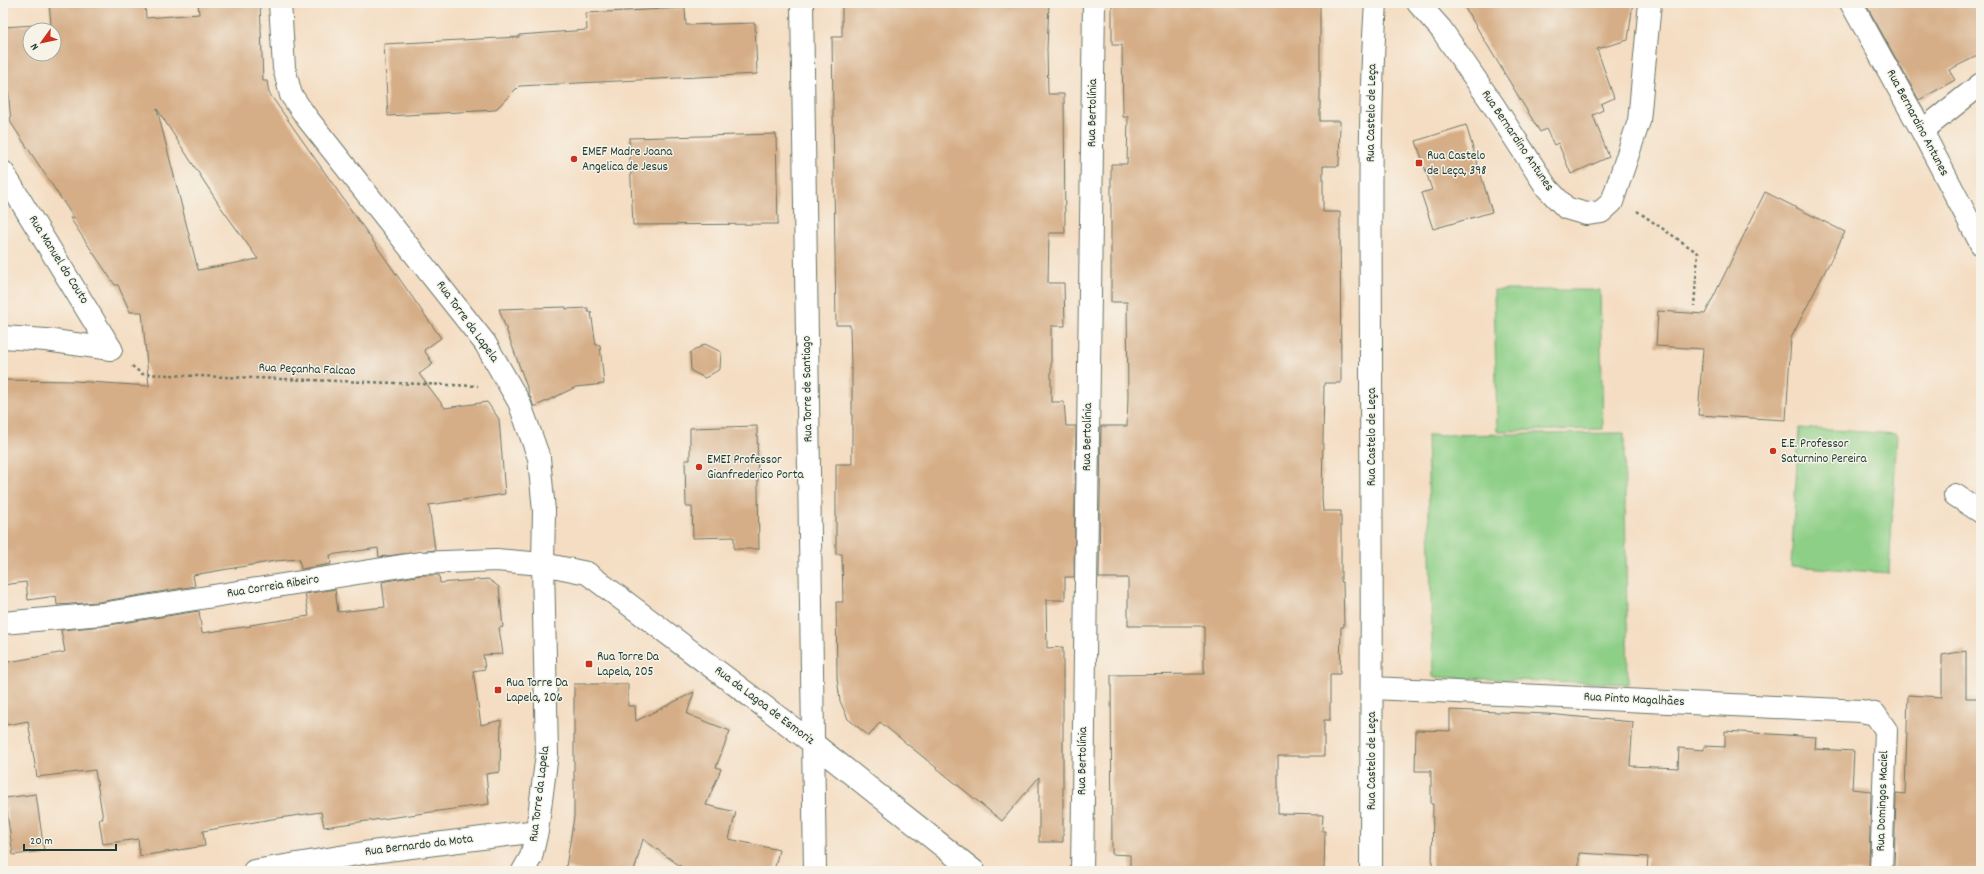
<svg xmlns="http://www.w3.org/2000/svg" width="1984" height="874" font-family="Dekko,sans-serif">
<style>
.green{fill:#8ecf87;stroke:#56865e}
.building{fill:#d5ad86;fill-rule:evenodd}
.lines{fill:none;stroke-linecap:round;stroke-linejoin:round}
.minor-casing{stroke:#6a7566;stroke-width:24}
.tertiary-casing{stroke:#6a7566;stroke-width:24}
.path{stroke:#6a7566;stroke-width:2.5;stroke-dasharray:3 3;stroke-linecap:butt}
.minor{stroke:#fff;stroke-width:22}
.tertiary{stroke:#fff;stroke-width:22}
.poi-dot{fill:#c8321e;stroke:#f7f3e8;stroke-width:1.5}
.labels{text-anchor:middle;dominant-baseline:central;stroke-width:3;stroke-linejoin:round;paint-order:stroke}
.street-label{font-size:13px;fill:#1f3d34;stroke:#f7f3e8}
.poi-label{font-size:13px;fill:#1f3d34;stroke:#f7f3e8;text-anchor:start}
</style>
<rect width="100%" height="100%" fill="#f7f3e8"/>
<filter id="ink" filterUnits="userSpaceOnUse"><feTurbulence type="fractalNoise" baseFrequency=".025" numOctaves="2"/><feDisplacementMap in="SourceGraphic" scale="8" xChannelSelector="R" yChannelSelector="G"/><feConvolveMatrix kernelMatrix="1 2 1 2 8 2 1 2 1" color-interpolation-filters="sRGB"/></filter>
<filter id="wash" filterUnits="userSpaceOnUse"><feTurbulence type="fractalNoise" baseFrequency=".012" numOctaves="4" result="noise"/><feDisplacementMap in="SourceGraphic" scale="16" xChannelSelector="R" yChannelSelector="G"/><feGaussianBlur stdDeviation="0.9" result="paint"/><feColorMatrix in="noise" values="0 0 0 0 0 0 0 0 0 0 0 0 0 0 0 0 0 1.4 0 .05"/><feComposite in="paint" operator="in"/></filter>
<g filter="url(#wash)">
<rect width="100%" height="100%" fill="#f4ddc2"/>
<g class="green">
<polygon points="1494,290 1600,290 1603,429 1497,431"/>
<polygon points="1799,428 1897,434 1889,573 1791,566"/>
<polygon points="1624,433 1628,684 1433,677 1427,435"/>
</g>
<g id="blocks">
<g class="building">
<path d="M49,3H145L146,18L199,14L198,3H260L263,81H267L269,93L441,338L424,350L433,364L419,374L445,408L487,402L499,419L505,494L429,505L435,550L379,557L378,548L330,555L331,564L301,569L299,559L275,561L193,575L195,586L99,602L57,605L56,596L28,600L26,582L3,585V380L75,381L149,386L142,312H130L118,285H115L96,257L70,218H74L11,123L7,76H3V27L51,24ZM30,30H54V54H30ZM157,109L220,206L258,259L198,270Z"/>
<polygon points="842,3 1049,3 1047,49 1048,94 1064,94 1065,233 1049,233 1048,283 1064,283 1065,326 1051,326 1051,402 1064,402 1066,426 1076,426 1074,577 1065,577 1065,600 1046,600 1047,648 1063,647 1063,842 1039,842 1039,777 1002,821 880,722 869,736 848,719 840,701 837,678 836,602 843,602 842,554 836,554 836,464 852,464 852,369 851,369 850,325 836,325 832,37 842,37"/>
<polygon points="1112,3 1320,3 1320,121 1340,121 1339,166 1323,166 1323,212 1340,212 1341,383 1324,383 1322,498 1323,511 1341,511 1341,582 1343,582 1344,627 1341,627 1340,674 1330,674 1330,720 1324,720 1324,756 1278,756 1278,814 1323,815 1322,831 1325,831 1324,871 1130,871 1130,855 1112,854 1111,675 1204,674 1204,626 1128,626 1128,578 1099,578 1101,426 1127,426 1128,396 1127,302 1111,302 1111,164 1127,164 1128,117 1123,117 1122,45 1112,45"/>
<polygon points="1462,3 1633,3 1628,40 1597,49 1614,98 1601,104 1603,110 1593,115 1609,157 1571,174 1558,143 1554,145 1546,129 1540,132"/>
<polygon points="1865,3 1981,3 1981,54 1949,70 1955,80 1919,100"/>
<polygon points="685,8 686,25 755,23 757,74 519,86 495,110 388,116 384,44 519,37 519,35 587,30 586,13"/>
<polygon points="1466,125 1492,212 1433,229 1421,193 1432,190 1416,141"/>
<polygon points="776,134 778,224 633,225 629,138"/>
<polygon points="1765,192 1845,232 1791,338 1786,420 1698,415 1703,349 1656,346 1658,311 1705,314"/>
<polygon points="566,307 566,309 588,308 588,312 591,312 596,345 600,345 604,384 576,387 534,407 499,309"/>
<polygon points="705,344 721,352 720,369 705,378 691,371 690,353"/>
<polygon points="757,426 759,549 734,549 734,537 693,538 692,507 686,507 685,460 690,460 690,428"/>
<polygon points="421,575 439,575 440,583 488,579 499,587 503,627 499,628 503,654 483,655 485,669 473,671 481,725 501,720 500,772 486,774 489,804 324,827 321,812 272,819 203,831 205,846 140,856 138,839 103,844 99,819 103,819 95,770 37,777 28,721 7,725 3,706 3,663 65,652 61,630 103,626 199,611 202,633 251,626 250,625 309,616 305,594 335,589 338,612 385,607 382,582"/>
<polygon points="1966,651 1966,698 1981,698 1981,871 1894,871 1896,793 1905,794 1908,695 1942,697 1942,655"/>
<polygon points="574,684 628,684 628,706 635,706 636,721 694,692 687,714 730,731 716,767 721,769 706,805 736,812 729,839 779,850 774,871 687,871 643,839 634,871 581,871 566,867 574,817"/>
<polygon points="1450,710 1547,714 1633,722 1630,766 1678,768 1679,748 1704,750 1704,746 1725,747 1725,731 1816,737 1815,749 1854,751 1852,789 1871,791 1869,871 1647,871 1648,857 1579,853 1579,871 1432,871 1433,804 1431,804 1431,771 1415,771 1416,730 1450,731"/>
<polygon points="36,794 44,851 13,855 5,798"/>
</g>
</g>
</g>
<g filter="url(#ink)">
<use href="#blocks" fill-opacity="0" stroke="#6a7566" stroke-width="1"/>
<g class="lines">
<defs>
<g id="minor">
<polyline points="802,3 815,871"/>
<polyline points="1418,3 1441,29 1494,106 1547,188 1566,208 1586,214 1601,212 1612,202 1639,121 1650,3"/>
<polyline points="1851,3 1922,131 1981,244"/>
<polyline points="1922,131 1981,84"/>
<polyline points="3,172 111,349"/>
<polyline points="3,337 46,340 111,349"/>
<polyline points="1955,495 1981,512"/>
<polyline points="3,623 101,614 420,563 496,560 543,564 544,511 539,458 519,402 485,343 307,118 291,95 284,68 280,3"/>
<polyline points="1372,688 1861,711 1875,714 1886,730 1881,871"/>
<polyline points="523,871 531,857 537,831"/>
<polyline points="1082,871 1094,3"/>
</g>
<g id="tertiary">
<polyline points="254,871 364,853 537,831 547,754 543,564 587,573 814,744 974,871"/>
<path d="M1371,871C1372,699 1372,528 1371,356C1371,239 1368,120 1376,3"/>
</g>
</defs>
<use href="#minor" class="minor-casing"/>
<use href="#tertiary" class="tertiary-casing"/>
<g class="path">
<polyline points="1637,211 1698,253 1694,306"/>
<polyline points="132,366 142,374 478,386"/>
</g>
<use href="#minor" class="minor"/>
<use href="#tertiary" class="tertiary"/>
</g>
</g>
<g class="poi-dot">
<circle cx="574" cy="159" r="4"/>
<rect x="1415" y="159" width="8" height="8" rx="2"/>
<circle cx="1773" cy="451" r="4"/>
<circle cx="699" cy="467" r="4"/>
<rect x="585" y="660" width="8" height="8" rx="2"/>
<rect x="494" y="686" width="8" height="8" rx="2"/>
</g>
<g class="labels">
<g class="street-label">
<text transform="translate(1093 113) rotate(-89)">Rua Bertolínia</text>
<text transform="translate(1372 113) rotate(-89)">Rua Castelo de Leça</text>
<text transform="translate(1917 123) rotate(62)">Rua Bernardino Antunes</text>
<text transform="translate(1517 141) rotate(56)">Rua Bernardino Antunes</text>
<text transform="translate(58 260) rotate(58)">Rua Manuel do Couto</text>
<text transform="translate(467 322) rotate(54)">Rua Torre da Lapela</text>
<text transform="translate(307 370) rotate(2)">Rua Peçanha Falcao</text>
<text transform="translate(808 389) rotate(-91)">Rua Torre de Santiago</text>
<text transform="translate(1088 437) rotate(-89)">Rua Bertolínia</text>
<text transform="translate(1372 437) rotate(-90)">Rua Castelo de Leça</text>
<text transform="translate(273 587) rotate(-9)">Rua Correia Ribeiro</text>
<text transform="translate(1634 700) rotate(3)">Rua Pinto Magalhães</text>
<text transform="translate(764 706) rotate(37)">Rua da Lagoa de Esmoriz</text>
<text transform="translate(1083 761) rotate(-89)">Rua Bertolínia</text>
<text transform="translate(1372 761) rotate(-90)">Rua Castelo de Leça</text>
<text transform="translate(540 794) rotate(-83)">Rua Torre da Lapela</text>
<text transform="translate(1883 801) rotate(-88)">Rua Domingos Maciel</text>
<text transform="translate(419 846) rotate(-7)">Rua Bernardo da Mota</text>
</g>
<g class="poi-label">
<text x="582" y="152">EMEF Madre Joana<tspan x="582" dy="15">Angelica de Jesus</tspan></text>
<text x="1427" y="156">Rua Castelo<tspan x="1427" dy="15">de Leça, 398</tspan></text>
<text x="1781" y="444">E.E. Professor<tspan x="1781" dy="15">Saturnino Pereira</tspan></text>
<text x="707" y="460">EMEI Professor<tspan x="707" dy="15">Gianfrederico Porta</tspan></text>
<text x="597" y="657">Rua Torre Da<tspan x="597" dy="15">Lapela, 205</tspan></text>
<text x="506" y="683">Rua Torre Da<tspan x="506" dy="15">Lapela, 206</tspan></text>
</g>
</g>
<rect width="1984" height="874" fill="none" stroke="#f7f3e8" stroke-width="16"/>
<g transform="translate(42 42) rotate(237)"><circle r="19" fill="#f7f3e8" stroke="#a1aaa0"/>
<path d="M0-3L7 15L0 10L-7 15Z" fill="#c8321e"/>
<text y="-6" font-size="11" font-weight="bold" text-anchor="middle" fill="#1f3d34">N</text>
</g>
<path d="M24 844v6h92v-6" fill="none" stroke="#1f3d34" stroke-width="2"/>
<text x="30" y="844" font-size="12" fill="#1f3d34" stroke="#f7f3e8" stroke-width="3" paint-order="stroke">20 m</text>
</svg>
